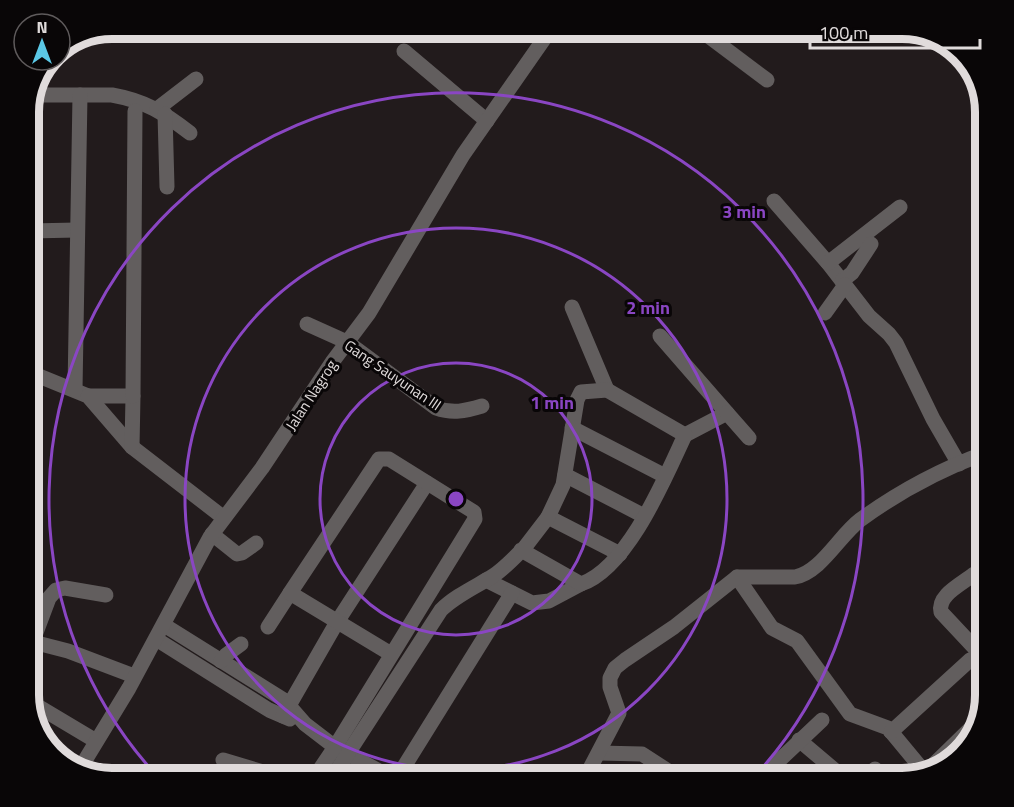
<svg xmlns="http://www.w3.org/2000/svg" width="1014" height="807" font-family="'Titillium Web',sans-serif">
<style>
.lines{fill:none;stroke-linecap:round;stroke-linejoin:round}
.minor{stroke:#625e5e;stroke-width:15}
.ring{fill:none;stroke:#8a46c3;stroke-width:3}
.labels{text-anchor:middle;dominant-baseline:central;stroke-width:6;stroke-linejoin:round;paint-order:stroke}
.street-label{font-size:15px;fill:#e0dbdb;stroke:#090607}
.rim{fill:none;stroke:#e0dbdb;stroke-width:8}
.centre{fill:#8a46c3;stroke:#090607;stroke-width:3}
.ring-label{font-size:18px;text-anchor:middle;font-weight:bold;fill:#8a46c3;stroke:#090607;stroke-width:6;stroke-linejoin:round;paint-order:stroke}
</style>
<rect width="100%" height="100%" fill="#221b1c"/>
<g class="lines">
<g class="minor">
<polyline points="699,29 767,80"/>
<polyline points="799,30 801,29"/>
<polyline points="404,51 487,121"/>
<path d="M34,95H112C146,101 164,113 190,133"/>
<polyline points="157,109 196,79"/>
<polyline points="165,114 167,187"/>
<polyline points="774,201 828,263 869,316 889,334 896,343 933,419 959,464"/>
<polyline points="29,231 77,230"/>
<polyline points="828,263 900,207"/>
<polyline points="842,281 852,273 871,244"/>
<polyline points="572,307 607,390"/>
<polyline points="825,313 845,285"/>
<path d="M307,324L347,342L436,408C453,414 465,411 482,406"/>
<polyline points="660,336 727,413 685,435"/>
<polyline points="29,372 88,396 132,447 224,518"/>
<polyline points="75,390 80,95"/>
<polyline points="88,396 133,396 132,447"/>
<polyline points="133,396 135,111"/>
<polyline points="727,413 749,438"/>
<polyline points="572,428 665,476"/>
<polyline points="565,475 644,516"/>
<polyline points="548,517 620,554"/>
<polyline points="212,534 237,554 242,553 256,543"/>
<path d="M974,574C962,584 937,595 941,612L985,659"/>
<polyline points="737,577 772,628 797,641 850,714 888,728 922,769"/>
<polyline points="486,580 532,603 549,601 581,584"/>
<polyline points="164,625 284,700 305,724 335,747 392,778"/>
<polyline points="268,627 290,593"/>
<polyline points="156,639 269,710 290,719"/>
<polyline points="33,642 68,651 134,676"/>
<polyline points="29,651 49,598 56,590 65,588 106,595"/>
<polyline points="221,661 226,655 241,644"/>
<polyline points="29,701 96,741"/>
<polyline points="283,716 337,622 427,483"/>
<polyline points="891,732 970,660 985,653"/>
<polyline points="799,740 844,778"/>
<polyline points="599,753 642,754 679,778"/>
<polyline points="223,760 283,778"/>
<polyline points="933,765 975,724"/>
<polyline points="81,767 129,688 210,537 262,468 333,361 369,313 463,155 551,29"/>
<polyline points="314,778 335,747 475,519 474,512 389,459 379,459 290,593 391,654"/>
<path d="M332,778L441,610C455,596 475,587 493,576C505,568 515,557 525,547L548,517L563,485L577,400L581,392L607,390L685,435C665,478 628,568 581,584L521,550"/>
<polyline points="397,778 512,593"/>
<path d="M585,778L619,713L610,687V678L615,668L625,660L674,627L737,577H795C821,572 839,536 860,520C897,493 942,469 985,453"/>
<polyline points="756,778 768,771 822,720"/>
<polyline points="866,778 875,769"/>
</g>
</g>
<g class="ring">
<circle cx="456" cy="499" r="136"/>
<circle cx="456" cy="499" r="271"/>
<path d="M158 777A407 407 0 1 1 754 777"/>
</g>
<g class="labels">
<g class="street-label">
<text transform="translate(393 375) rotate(34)">Gang Sauyunan III</text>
<text transform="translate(311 395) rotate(-57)">Jalan Nagrog</text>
</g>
</g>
<path d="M0 0H1014V807H0ZM112 39H902A73 73 0 0 1 975 112V695A73 73 0 0 1 902 768H112A73 73 0 0 1 39 695V112A73 73 0 0 1 112 39Z" fill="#090607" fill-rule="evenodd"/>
<path class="rim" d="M112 39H902A73 73 0 0 1 975 112V695A73 73 0 0 1 902 768H112A73 73 0 0 1 39 695V112A73 73 0 0 1 112 39Z"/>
<circle cx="456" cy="499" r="9" class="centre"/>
<g class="ring-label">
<text x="744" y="218">3 min</text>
<text x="648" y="314">2 min</text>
<text x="552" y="409">1 min</text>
</g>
<g transform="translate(42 42)"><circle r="28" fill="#090607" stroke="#5f5b5c" stroke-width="1.5"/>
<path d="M0-4.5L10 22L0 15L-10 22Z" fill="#5bc8e6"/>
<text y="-9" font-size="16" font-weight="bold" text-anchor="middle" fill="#e0dbdb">N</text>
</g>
<path d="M810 39v9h170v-9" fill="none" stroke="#e0dbdb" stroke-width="3"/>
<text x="819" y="39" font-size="18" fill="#e0dbdb" stroke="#090607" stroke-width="4.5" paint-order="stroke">100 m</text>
</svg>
